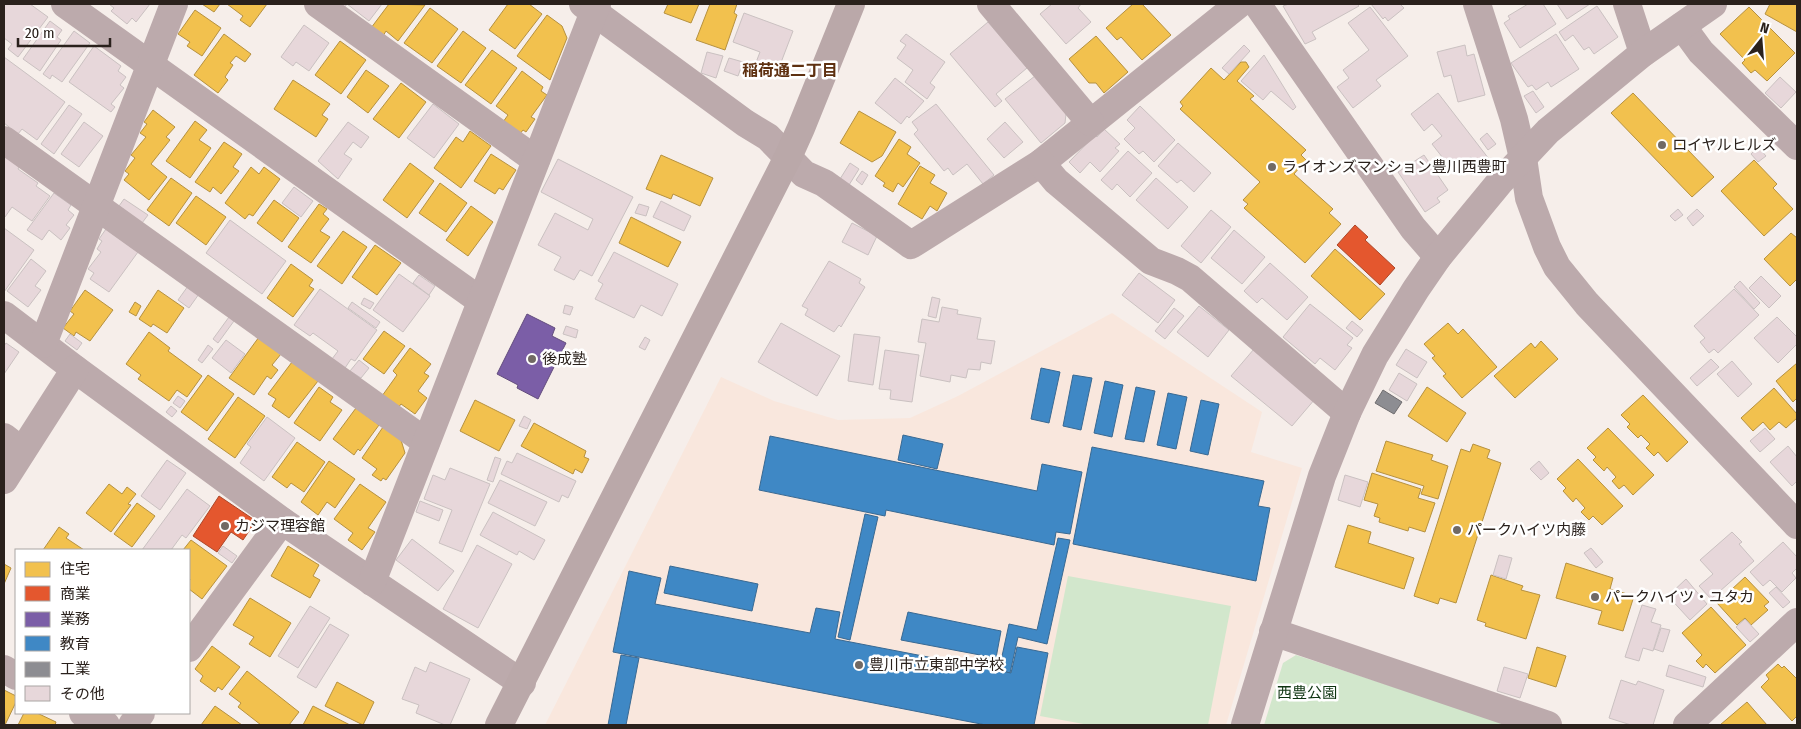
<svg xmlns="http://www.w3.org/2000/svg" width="1801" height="729" font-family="'Fira Sans Condensed','Noto Sans JP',sans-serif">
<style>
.built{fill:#f9e7dd}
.green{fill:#d2e7cc}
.homes{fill:#f2c14e;stroke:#b6913f}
.shops{fill:#e4572e;stroke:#ac4729}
.offices{fill:#7b5ea7;stroke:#634c7d}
.schools{fill:#3f88c5;stroke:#396992}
.industry{fill:#8d8d92;stroke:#6f6d6f}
.building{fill:#e7d7da;stroke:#cac1c1}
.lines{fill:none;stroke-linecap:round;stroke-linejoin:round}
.street{stroke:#bcaaac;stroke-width:28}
.secondary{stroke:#baa8a9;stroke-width:28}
.poi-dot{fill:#716964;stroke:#fff;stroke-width:2}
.labels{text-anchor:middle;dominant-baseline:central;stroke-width:5;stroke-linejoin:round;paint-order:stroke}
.poi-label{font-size:15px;fill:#2a211c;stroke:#fff;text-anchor:start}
.park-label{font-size:15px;fill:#0e3411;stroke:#fff}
.neighbourhood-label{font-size:16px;font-weight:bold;fill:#5e3010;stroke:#fff}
</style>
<rect width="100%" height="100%" fill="#f6eeea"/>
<polygon class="built" points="1112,313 1262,412 1251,452 1302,468 1226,725 545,725 721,377 774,401 838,420 910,418 958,396"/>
<g class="green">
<polygon points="1068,576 1231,606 1208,725 1089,725 1040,716"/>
<polygon points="1296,655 1510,725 1264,725 1283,663"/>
</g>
<g class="homes">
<polygon points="202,4 220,4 214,12"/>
<polygon points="227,4 267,4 250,27 240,20 243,16"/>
<polygon points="389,4 425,5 398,41 386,31 383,36 371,28"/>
<polygon points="508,4 529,4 542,14 515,49 489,30"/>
<polygon points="668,4 699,4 691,23 664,13"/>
<polygon points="710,4 737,4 734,13 737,15 725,50 696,40"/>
<polygon points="1133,4 1142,4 1171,35 1142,60 1121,37 1117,40 1106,28"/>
<polygon points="1770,4 1797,4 1797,32 1765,14"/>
<polygon points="1749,7 1795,53 1767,81 1755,70 1751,73 1742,63 1745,60 1720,34"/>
<polygon points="430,8 458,29 432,63 404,43"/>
<polygon points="195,10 221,28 202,56 187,46 190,42 178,34"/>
<polygon points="547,15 562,26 567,38 550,80 517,56"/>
<polygon points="463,31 486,48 461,83 437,66"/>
<polygon points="224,34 251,54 245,62 236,56 230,63 233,65 225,77 228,80 218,93 194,75"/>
<polygon points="1096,36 1128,72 1104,93 1096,83 1089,83 1069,59"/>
<polygon points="340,41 366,60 341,94 315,75"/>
<polygon points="492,50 517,68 491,104 465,85"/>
<polygon points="1241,62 1246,62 1249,67 1237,81 1254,96 1250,99 1306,150 1301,155 1306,160 1294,174 1333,209 1329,213 1341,224 1305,263 1244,208 1248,204 1243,200 1260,182 1180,109 1183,106 1180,102 1211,68 1224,80"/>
<polygon points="366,70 389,86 368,113 347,97"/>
<polygon points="522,71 543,87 541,91 547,95 531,117 535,119 526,132 523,130 519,135 503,122 508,115 496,106"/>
<polygon points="293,80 330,104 322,115 328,119 316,137 274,109"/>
<polygon points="401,83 426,102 399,138 373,119"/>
<polygon points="1633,93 1714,177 1692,197 1611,113"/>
<polygon points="153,110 175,127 166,137 170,140 151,164 167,177 149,200 124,180 129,174 125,171 135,158 131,155 146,137 140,133 147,124 144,122"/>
<polygon points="859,111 896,132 882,156 872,162 840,143"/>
<polygon points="195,121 207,130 199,140 211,148 190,178 166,161"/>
<polygon points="470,131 491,146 461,188 434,168 456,137 463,142"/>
<polygon points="899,139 911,147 907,154 920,163 903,187 898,183 893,192 883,186 885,183 875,176"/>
<polygon points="224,142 242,154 233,167 239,171 221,194 213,187 210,192 195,182"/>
<polygon points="491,154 516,170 503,190 499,188 495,194 474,181"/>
<polygon points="661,155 713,178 700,206 673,194 671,199 646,189"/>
<polygon points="1754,160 1777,184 1773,188 1793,209 1764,236 1721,191"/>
<polygon points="410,163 434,181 407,218 383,200"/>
<polygon points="920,166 935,175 930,183 947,193 937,211 930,206 922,219 898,204"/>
<polygon points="251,167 259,174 264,167 280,179 253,216 249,214 245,219 225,203"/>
<polygon points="171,178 192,193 169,226 147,210"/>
<polygon points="440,183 467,203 446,232 419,213"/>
<polygon points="196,196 226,217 206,245 176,223"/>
<polygon points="274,200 299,218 282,242 257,223"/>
<polygon points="319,204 327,209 323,214 329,219 320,231 330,237 311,263 288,247"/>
<polygon points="471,206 493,222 468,256 446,240"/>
<polygon points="631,217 681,242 668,267 619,243"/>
<polygon points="343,231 367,247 342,284 317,266"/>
<polygon points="1791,233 1797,238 1797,279 1790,286 1764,259"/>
<polygon points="375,245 401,263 377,295 352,277"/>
<polygon points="1335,249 1385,294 1360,320 1311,276"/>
<polygon points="291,264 313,280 309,286 314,289 293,317 267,298"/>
<polygon points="85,290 113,310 90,341 76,332 74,336 63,328 74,314 70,311"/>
<polygon points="158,290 184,308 167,333 153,324 151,327 139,319"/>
<polygon points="135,302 141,306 136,316 129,312"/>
<polygon points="1448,323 1458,334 1463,329 1497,367 1462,398 1443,376 1446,374 1432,358 1435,356 1424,344"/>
<polygon points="384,331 405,346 384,374 363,359"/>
<polygon points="149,332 170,348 168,351 202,376 187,397 177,390 169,401 138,379 141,375 126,364"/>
<polygon points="259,337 281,354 272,365 278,370 271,379 267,376 254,395 229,378"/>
<polygon points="1541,341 1558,359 1515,398 1494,376 1531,343 1535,348"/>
<polygon points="410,348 431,364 424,373 429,376 418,391 427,398 415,414 401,404 398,408 382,396 397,375 393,371"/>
<polygon points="292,362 318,381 289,418 272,406 276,399 268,394"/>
<polygon points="1797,363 1797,398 1793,402 1776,381"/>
<polygon points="208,375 234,394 207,431 181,412"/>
<polygon points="319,387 333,397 330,402 342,410 320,441 294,423"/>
<polygon points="1427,387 1466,413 1447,442 1408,416"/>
<polygon points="1774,388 1797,414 1797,418 1786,428 1779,422 1770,430 1763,422 1753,431 1741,418"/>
<polygon points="1643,395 1688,442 1667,462 1658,452 1654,456 1646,448 1650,444 1641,435 1638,438 1627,427 1630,424 1621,415"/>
<polygon points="238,397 265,416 235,458 208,439"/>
<polygon points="475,400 515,420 499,451 460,431"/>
<polygon points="356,408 379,425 360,451 358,449 354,455 333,439"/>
<polygon points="534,423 586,451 584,457 589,459 582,473 575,469 573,474 521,446"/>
<polygon points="383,427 401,440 405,453 386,480 383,478 381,481 372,475 377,469 362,458"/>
<polygon points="1608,428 1654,475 1633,495 1624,485 1619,489 1612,481 1616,477 1607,467 1604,471 1593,460 1596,457 1587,448"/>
<polygon points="1386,441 1433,455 1431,460 1448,466 1438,499 1421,494 1424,486 1376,471"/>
<polygon points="297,442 325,462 304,492 291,483 287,488 272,477"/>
<polygon points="1473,444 1490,450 1487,458 1501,463 1456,603 1440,598 1438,604 1414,596 1461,449 1470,452"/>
<polygon points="1578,459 1623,506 1602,525 1593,516 1589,520 1581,512 1585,508 1576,498 1573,502 1563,491 1566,488 1557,479"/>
<polygon points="329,461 355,479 335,508 327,502 318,515 301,502"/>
<polygon points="1372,473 1421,489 1418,498 1435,503 1425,532 1409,527 1408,531 1379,522 1380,518 1374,516 1378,504 1364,500"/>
<polygon points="109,484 122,494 127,487 136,494 128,504 131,505 111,532 86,513"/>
<polygon points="360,484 386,502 368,528 375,532 362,550 348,540 353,533 334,519"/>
<polygon points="137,503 155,516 132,547 114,534"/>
<polygon points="1348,525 1371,532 1368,543 1414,558 1404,589 1335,567"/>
<polygon points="59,527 69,534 66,538 84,550 43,550"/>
<polygon points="191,540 227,566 202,599 189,589 189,582 190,579 189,578 189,550 183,550"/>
<polygon points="288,546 319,565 313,576 320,580 310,598 271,576"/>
<polygon points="1566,563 1613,578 1610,589 1634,596 1623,631 1598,624 1602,611 1556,598"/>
<polygon points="4,564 11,568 4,584"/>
<polygon points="1491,575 1523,586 1521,590 1540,595 1526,639 1485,626 1486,623 1477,620"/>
<polygon points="1745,577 1769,602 1764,606 1768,610 1751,625 1745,618 1737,625 1717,603"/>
<polygon points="250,598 291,623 270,657 249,644 254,637 233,625"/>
<polygon points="1711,607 1746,645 1715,673 1706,664 1703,668 1696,661 1702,655 1682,633"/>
<polygon points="212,646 240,667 222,690 218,687 215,692 200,681 203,676 195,669"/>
<polygon points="1537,647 1566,656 1556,687 1528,678"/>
<polygon points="1778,664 1782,668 1784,666 1797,679 1797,716 1792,721 1761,687 1769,679 1766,675"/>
<polygon points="247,671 299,712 289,725 261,725 238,707 241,703 229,694"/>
<polygon points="337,682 374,702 363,725 325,706"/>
<polygon points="4,690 16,696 16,702 5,725"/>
<polygon points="1747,702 1767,725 1720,725"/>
<polygon points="215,706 242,725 201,725"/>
<polygon points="313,706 350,725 303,725"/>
<polygon points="24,713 37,713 56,722 55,725 18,725"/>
</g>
<g class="shops">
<polygon points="1355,225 1368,237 1365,240 1395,268 1380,285 1337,245"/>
<polygon points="219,496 256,521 243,540 231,532 217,552 193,536"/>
</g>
<polygon class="offices" points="527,314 555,328 552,336 566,343 538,399 517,388 518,385 497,374"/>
<g class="schools">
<polygon points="1041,368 1060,372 1049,423 1031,419"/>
<polygon points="1073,375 1092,378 1081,430 1063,426"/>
<polygon points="1105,381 1123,385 1112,437 1094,433"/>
<polygon points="1136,387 1155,391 1144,442 1125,439"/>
<polygon points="1168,393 1187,397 1176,449 1157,445"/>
<polygon points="1201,400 1219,404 1208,455 1190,451"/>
<polygon points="903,435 943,444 937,469 898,460"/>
<polygon points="770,436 1037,491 1042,464 1082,472 1070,534 1056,532 1054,545 886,510 885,516 759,490"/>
<polygon points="1092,447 1264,481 1258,506 1270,508 1256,581 1073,544"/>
<polygon points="865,514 878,517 850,640 838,637"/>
<polygon points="1058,538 1070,540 1047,644 1018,637 1010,673 999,670 1009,624 1037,630"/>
<polygon points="670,566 758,584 752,611 664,593"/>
<polygon points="629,571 661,578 655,604 810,633 816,608 840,612 835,639 1011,673 1017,647 1048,653 1034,725 986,725 613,652"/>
<polygon points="908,612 1001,631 996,658 901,640"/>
<polygon points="621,655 639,658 626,725 608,725"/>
</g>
<polygon class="industry" points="1383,390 1402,402 1394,414 1375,403"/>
<g class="building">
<polygon points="4,4 30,4 48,17 18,57 8,49 12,44 4,38"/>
<polygon points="109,4 150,4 136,22 132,18 127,24 111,11 114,8"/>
<polygon points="338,4 382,4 369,21 347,4 344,8"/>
<polygon points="1052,4 1081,4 1078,8 1091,22 1066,44 1040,14"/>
<polygon points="1289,4 1357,4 1359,6 1312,32 1316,39 1305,44 1283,6"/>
<polygon points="1371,4 1403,4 1401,5 1404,8 1388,21 1385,17 1383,19"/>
<polygon points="1528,4 1543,4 1556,24 1520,48 1504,23 1510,19 1508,16"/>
<polygon points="1557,4 1590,4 1567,19"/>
<polygon points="1597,6 1618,37 1594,54 1589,47 1584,50 1573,35 1565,41 1559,32"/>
<polygon points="1370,7 1408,56 1376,80 1381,86 1353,108 1337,87 1349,78 1343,70 1369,50 1348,23"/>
<polygon points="744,13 793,31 777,73 755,65 760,52 733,42"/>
<polygon points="50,21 62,30 57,37 61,40 40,71 23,59"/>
<polygon points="988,22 1027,68 996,94 1002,101 995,107 950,54"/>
<polygon points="304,25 329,43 309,71 296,62 293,66 281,57"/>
<polygon points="74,31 90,43 62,82 52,75 50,79 43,74"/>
<polygon points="906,34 945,62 930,83 935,87 927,99 905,82 913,70 897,58 906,45 900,41"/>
<polygon points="1556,34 1579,69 1551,87 1548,82 1536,90 1532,85 1528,87 1511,63"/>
<polygon points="1244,45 1250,51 1229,74 1222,68"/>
<polygon points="1465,45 1467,56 1474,54 1485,95 1458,102 1451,75 1444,77 1437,52"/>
<polygon points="94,46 121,66 118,71 126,77 120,85 124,88 111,104 115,107 111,112 69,82"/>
<polygon points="707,52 723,56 716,78 701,73"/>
<polygon points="1264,55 1296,107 1293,110 1271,91 1263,100 1241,81"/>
<polygon points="4,57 65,102 37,140 22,129 18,134 4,123"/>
<polygon points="729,58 743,62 738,76 724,71"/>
<polygon points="1035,76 1066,114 1065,123 1041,143 1005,99"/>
<polygon points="1780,77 1796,92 1781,108 1765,93"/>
<polygon points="895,78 924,101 909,118 907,116 901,124 875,103"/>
<polygon points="1533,91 1544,107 1536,113 1524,96"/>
<polygon points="1438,93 1489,159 1479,167 1471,157 1453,171 1432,144 1442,136 1432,124 1424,131 1411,114"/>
<polygon points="433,104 459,124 434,158 407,138"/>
<polygon points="936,104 994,175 983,184 967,164 953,175 948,168 944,171 914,134 918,130 912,122"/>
<polygon points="69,105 82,114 54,154 41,144"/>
<polygon points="1140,106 1175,140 1154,162 1143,151 1139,154 1124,139 1135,128 1127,120"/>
<polygon points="84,122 103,136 79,167 61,154"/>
<polygon points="348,122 369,137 361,148 353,142 344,154 352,159 338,179 318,161"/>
<polygon points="1005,122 1023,142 1004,158 987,139"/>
<polygon points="1104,129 1120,144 1115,148 1119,151 1100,172 1090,162 1080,173 1069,162 1095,135 1097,137"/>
<polygon points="1487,133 1496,144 1488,150 1480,139"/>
<polygon points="1178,143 1211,173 1194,192 1181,180 1177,183 1158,166"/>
<polygon points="1758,147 1766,156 1758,162 1751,154"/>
<polygon points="1128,151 1152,173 1130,197 1117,184 1112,190 1101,180"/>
<polygon points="4,154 20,165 18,169 38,183 36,186 50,196 32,221 12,207 5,217 4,216"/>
<polygon points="1424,155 1448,190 1437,198 1440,202 1425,212 1398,172"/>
<polygon points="558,159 633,197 592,276 580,270 574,280 554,270 561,257 538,245 555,213 588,230 593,219 541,192"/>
<polygon points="850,163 859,169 849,185 840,179"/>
<polygon points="862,171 868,175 862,185 856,180"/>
<polygon points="1156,178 1188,207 1168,229 1136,200"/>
<polygon points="294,187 313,201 301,217 282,203"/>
<polygon points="54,193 71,205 68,210 74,215 66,225 70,228 61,240 49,230 42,240 27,230"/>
<polygon points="124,199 148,215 142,223 119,206"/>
<polygon points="661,201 691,216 684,231 653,217"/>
<polygon points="639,204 649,207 646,216 635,213"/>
<polygon points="1678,209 1683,215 1675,221 1670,216"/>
<polygon points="1697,209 1704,216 1693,226 1687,218"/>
<polygon points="1211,210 1231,227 1201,263 1181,246"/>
<polygon points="230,220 286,261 262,294 206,253"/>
<polygon points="852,223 877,236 868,255 842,242"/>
<polygon points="4,228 34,250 4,292"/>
<polygon points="106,229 138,252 109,292 90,279 94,273 88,269 101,252 97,249 102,241 99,239"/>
<polygon points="1234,230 1265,257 1242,284 1211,258"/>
<polygon points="614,252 678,284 662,316 641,305 634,318 595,299 603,284 598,281"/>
<polygon points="31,259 46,271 35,286 41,290 28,307 7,291"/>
<polygon points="829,261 861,279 859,283 865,287 841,327 839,325 834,332 805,315 808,309 802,306"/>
<polygon points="1270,263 1308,297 1287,320 1262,298 1257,303 1244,291"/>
<polygon points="1139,273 1175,300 1158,323 1122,295"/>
<polygon points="399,274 430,296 403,332 373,310"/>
<polygon points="419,275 435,286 429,295 413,283"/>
<polygon points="1761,276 1781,296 1769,308 1749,288"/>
<polygon points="1740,281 1760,303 1754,309 1734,287"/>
<polygon points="188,286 199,294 189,308 178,300"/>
<polygon points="320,289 377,330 355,361 351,359 345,368 332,359 338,351 313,333 310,336 294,325"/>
<polygon points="1734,289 1759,315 1718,353 1714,349 1709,353 1700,342 1705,338 1694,326"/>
<polygon points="932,297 940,299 936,318 928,316"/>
<polygon points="364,298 374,303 370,309 361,304"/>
<polygon points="352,302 380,322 376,328 348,308"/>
<polygon points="1310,304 1353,338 1347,345 1352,348 1335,370 1320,358 1315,364 1283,337"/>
<polygon points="565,305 573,307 570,315 563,313"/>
<polygon points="1199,306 1229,330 1208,357 1177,332"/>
<polygon points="942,307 958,310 957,314 981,318 977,339 995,341 991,364 981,362 980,370 968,369 966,378 951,375 950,382 920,376 926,343 918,342 922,319 939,322"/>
<polygon points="1174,308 1184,316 1165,339 1155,331"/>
<polygon points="229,317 234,321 218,343 213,339"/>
<polygon points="1777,317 1797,337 1797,344 1778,363 1754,338"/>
<polygon points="1352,321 1363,330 1357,337 1346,328"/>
<polygon points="781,323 840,356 817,396 758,362"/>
<polygon points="566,326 578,330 576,338 563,334"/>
<polygon points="70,334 82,343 77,350 65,341"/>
<polygon points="854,334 880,337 873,385 848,381"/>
<polygon points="645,337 650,340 645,350 639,347"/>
<polygon points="226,340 245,354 231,373 212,358"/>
<polygon points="6,343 19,352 4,374 4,346"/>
<polygon points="208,345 213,349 202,363 198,360"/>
<polygon points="1254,349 1315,399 1292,426 1231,376"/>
<polygon points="1406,349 1427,362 1417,378 1396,365"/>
<polygon points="885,350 919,355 912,402 890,399 891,390 879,389"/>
<polygon points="1711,359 1719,367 1697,386 1690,378"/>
<polygon points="359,360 369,368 361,378 350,371"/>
<polygon points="1732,361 1752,384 1738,397 1717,374"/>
<polygon points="1399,373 1417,384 1407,401 1389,390"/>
<polygon points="178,396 185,401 180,408 173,403"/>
<polygon points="171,406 177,411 172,417 166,412"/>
<polygon points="524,416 531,420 527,429 519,426"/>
<polygon points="267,417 295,438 264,481 240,463 251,447 247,444"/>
<polygon points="1765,428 1775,439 1760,452 1750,441"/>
<polygon points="1788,446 1797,457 1797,481 1792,486 1770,462"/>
<polygon points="517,453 576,481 568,498 562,495 559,502 501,474 507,461 512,463"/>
<polygon points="495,457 501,459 493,482 487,480"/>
<polygon points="167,460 186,473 160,510 141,496"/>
<polygon points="1539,461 1549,473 1541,480 1530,469"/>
<polygon points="450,468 490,484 462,552 439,543 452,510 424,499 433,475 445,480"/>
<polygon points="1345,475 1368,482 1360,507 1338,500"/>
<polygon points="500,480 547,502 535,526 488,503"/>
<polygon points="187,489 210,506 186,538 182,535 171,550 142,550"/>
<polygon points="420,501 443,510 439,521 416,512"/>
<polygon points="493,512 545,540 534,560 519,551 517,555 480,535"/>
<polygon points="1732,532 1742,542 1739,544 1754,561 1711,599 1699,586 1713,574 1700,560"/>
<polygon points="412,539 454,571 438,591 396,560"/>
<polygon points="1783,542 1797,557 1797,568 1792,573 1796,578 1782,592 1770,580 1763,586 1750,572"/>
<polygon points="477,545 512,564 478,628 443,609"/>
<polygon points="223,546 237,556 232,563 218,553"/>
<polygon points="1591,548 1603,562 1596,568 1584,553"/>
<polygon points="1499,555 1512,558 1506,579 1493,575"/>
<polygon points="1686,579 1707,604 1690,620 1668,596"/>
<polygon points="1776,587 1790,602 1783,608 1769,593"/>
<polygon points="1642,605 1656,609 1651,622 1661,625 1653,651 1643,648 1639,661 1625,657"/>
<polygon points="310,606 330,618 298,668 278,656"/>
<polygon points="1745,619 1759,634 1750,642 1736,627"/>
<polygon points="330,624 349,635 316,688 297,677"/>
<polygon points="1661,628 1670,630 1663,652 1654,649"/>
<polygon points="430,662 470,679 450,725 445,725 416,713 419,705 402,699 415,667 426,672"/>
<polygon points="1669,665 1706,677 1703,687 1666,676"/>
<polygon points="1504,667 1528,674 1520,698 1497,691"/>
<polygon points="1621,680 1636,685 1638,681 1664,690 1653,725 1631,725 1609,718"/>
</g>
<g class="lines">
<g class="street">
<polyline points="65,4 481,301"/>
<polyline points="318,4 536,160"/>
<polyline points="583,4 745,123 768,137 804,174 824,183 911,245 1041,163 1239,4"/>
<polyline points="991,4 1090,122"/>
<polyline points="1257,4 1413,228 1438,257"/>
<polyline points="1477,4 1514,119 1523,158 1529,198 1547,247 1557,267 1587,304 1797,525"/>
<polyline points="1627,4 1643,53"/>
<polyline points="1682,26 1701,52 1797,146"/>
<polyline points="4,140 426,442"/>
<polyline points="1041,163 1056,181 1151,261 1177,271 1190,278 1347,413"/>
<polyline points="4,315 75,369 282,521 522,683"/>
<polyline points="43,344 174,4"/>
<polyline points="4,437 22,451"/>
<polyline points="4,480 75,369"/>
<polyline points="372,582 597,4"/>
<polyline points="1273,632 1548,725"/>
<polyline points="189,648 282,521"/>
<polyline points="4,669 16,676"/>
<polyline points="83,713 106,725"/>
<polyline points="132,725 141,713"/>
<polyline points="1245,725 1322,476 1347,413 1375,355 1416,289 1438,257 1499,183 1548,131 1643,53 1713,4"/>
<polyline points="1687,725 1797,622"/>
</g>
<polyline class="secondary" points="499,725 788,157 801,128 851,4"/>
</g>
<g class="poi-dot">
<circle cx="1662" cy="145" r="5"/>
<circle cx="1272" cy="167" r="5"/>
<circle cx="532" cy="359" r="5"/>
<circle cx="225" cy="526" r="5"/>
<circle cx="1457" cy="530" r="5"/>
<circle cx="1595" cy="597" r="5"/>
<circle cx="859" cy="665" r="5"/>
</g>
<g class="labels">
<g class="poi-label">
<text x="1672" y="145">ロイヤルヒルズ</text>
<text x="1282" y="167">ライオンズマンション豊川西豊町</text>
<text x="542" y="359">後成塾</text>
<text x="235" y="526">カジマ理容館</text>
<text x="1467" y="530">パークハイツ内藤</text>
<text x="1605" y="597">パークハイツ・ユタカ</text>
<text x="869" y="665">豊川市立東部中学校</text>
</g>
<g class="park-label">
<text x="1307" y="693">西豊公園</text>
</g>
<g class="neighbourhood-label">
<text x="790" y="70">稲荷通二丁目</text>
</g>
</g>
<rect width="1801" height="729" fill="none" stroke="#2a211c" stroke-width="10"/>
<rect x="15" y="549" width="175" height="165" fill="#ffffff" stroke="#aaa6a4"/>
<rect x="25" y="562" width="25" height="15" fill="#f2c14e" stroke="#aaa6a4"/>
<text x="60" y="574" font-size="15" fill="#2a211c">住宅</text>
<rect x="25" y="586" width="25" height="15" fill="#e4572e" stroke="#aaa6a4"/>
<text x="60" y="599" font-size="15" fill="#2a211c">商業</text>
<rect x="25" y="612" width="25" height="15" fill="#7b5ea7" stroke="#aaa6a4"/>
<text x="60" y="624" font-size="15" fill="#2a211c">業務</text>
<rect x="25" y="636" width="25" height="15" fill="#3f88c5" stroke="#aaa6a4"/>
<text x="60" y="649" font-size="15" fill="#2a211c">教育</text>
<rect x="25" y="662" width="25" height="15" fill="#8d8d92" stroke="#aaa6a4"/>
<text x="60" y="674" font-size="15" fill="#2a211c">工業</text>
<rect x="25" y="686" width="25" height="15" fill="#e7d7da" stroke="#aaa6a4"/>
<text x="60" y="699" font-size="15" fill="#2a211c">その他</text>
<g transform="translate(1761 40) rotate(17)" stroke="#ffffff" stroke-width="4" paint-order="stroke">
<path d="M0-4L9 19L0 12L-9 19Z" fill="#2a211c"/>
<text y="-8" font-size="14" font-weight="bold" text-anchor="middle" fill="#2a211c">N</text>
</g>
<path d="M18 38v8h92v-8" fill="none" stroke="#2a211c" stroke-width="2.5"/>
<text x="25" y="38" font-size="15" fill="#2a211c" stroke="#ffffff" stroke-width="4" paint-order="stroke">20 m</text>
</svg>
